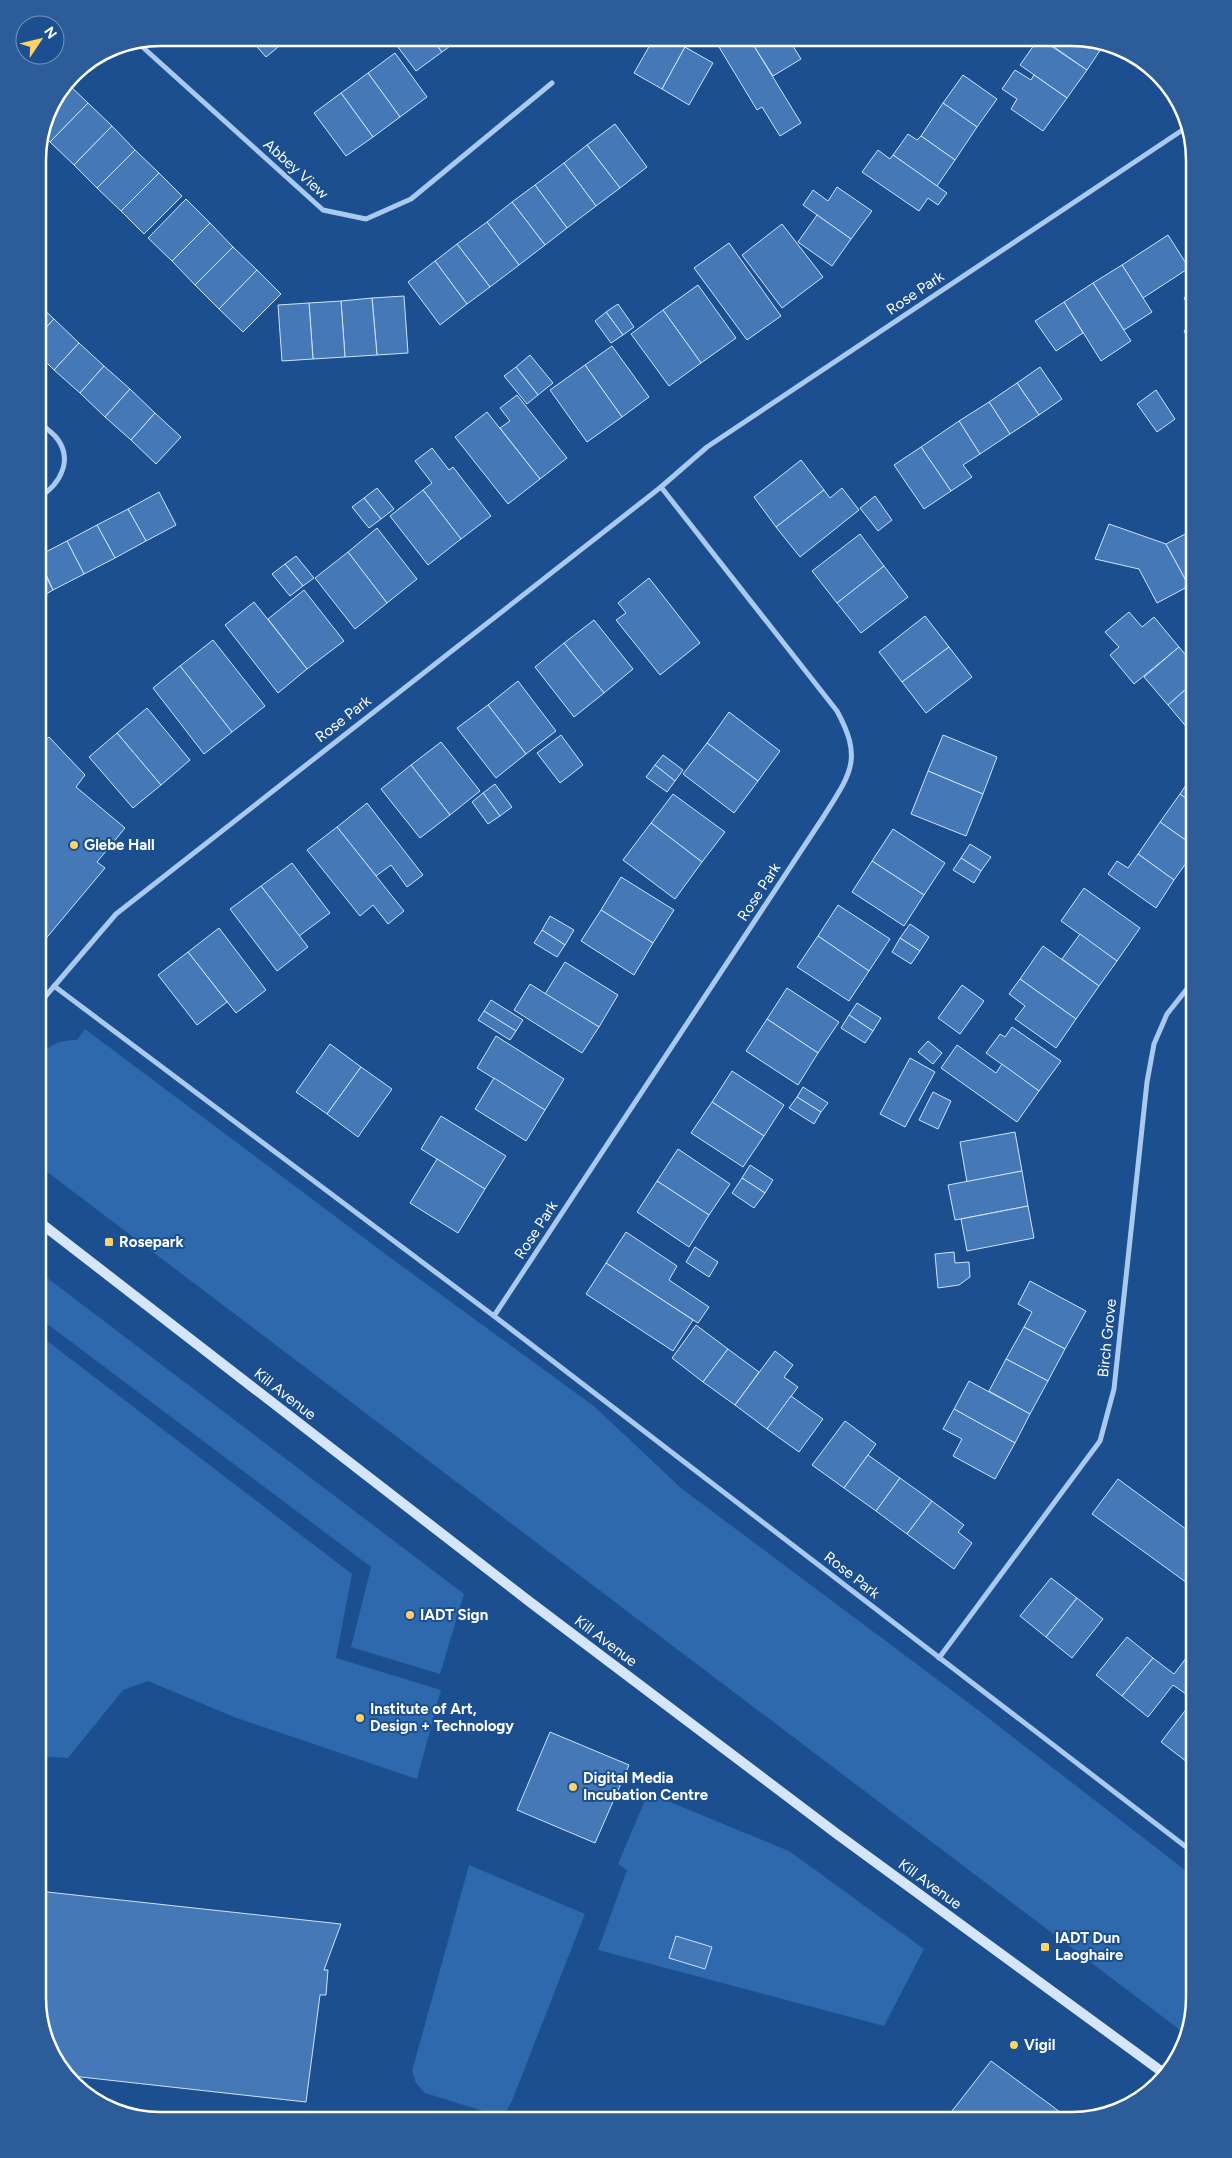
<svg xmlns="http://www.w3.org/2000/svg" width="1232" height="2158" font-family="Figtree,sans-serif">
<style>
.green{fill:#2e69ad}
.building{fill:#4478b7;stroke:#cfe3fa}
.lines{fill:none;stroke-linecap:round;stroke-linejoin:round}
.street{stroke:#a9c9ee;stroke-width:5}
.secondary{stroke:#d6e6fa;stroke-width:10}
.poi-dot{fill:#ffd166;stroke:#1b4f8f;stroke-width:2}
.labels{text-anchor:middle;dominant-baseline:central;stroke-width:4;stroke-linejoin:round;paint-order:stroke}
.street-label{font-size:15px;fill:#fff;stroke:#1b4f8f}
.poi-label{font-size:15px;font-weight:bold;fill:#fff;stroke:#1b4f8f;text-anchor:start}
.rim{fill:none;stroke:#fff;stroke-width:2.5}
</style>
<rect width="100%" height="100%" fill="#1b4f8f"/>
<g class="green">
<path d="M85,1029L388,1256L595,1407L681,1488L978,1710L1194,1877V1998L1184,2033L38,1165V1059C48,1045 59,1040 77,1040Z"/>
<polygon points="38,1271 464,1594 440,1674 351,1647 371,1567 38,1317"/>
<polygon points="38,1334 352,1574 336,1658 441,1690 417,1779 234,1717 148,1681 123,1690 68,1758 38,1756"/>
<polygon points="648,1793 789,1851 924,1949 884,2026 598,1950 627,1870 618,1864"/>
<polygon points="469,1865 585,1914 512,2101 505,2113 496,2115 425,2093 416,2083 412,2071"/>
</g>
<g class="building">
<polygon points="249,38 289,38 266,57"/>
<polygon points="391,38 431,38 442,52 416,71"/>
<polygon points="431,38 461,38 442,52"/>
<polygon points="654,38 669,38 685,47 662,89 634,73"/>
<polygon points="734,38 749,38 801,123 780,136 762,107 757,110 719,47"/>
<polygon points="749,38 788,38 801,59 773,76"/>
<polygon points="1039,38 1087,70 1067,98 1020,65"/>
<polygon points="1056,38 1080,38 1103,46 1087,70 1054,47 1059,40"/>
<polygon points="685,47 713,63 689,105 662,89"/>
<polygon points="395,53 427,97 400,117 368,73"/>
<polygon points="1015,70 1031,80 1034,75 1067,98 1043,131 1011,109 1017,99 1002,89"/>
<polygon points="368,73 400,117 373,137 341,93"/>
<polygon points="963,75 997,99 977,127 943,103"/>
<polygon points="67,83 88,103 50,142 42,134 47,113"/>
<polygon points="341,93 373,137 346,156 314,113"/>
<polygon points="88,103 112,126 74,165 50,142"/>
<polygon points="943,103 977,127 955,160 921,136"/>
<polygon points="615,124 647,167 620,188 587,145"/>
<polygon points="112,126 135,150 97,188 74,165"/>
<polygon points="908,134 917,140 921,136 955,160 937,186 893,155"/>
<polygon points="587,145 620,188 596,206 564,163"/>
<polygon points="135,150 159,173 121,211 97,188"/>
<polygon points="878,150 890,159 893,155 947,193 938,205 928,198 919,211 862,172"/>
<polygon points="564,163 596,206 567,228 535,185"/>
<polygon points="159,173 182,196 144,234 121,211"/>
<polygon points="535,185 567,228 545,245 512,202"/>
<polygon points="837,187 872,211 851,239 803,205 813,190 828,201"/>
<polygon points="186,199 210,223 172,261 148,238"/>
<polygon points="512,202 545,245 519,265 487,222"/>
<polygon points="817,215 851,239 832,266 798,242"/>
<polygon points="487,222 519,265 490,287 457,244"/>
<polygon points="210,223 233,247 195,285 172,261"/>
<polygon points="782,224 823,277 782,308 742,255"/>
<polygon points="1168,235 1189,268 1143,298 1122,265"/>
<polygon points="729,243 781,316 747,340 694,268"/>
<polygon points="457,244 490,287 467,304 435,261"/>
<polygon points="233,247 257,270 219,309 195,285"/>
<polygon points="435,261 467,304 440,325 408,282"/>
<polygon points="1122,265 1152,312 1124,330 1093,283"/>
<polygon points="257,270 281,294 243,332 219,309"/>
<polygon points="1093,283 1131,341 1101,361 1064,302"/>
<polygon points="698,285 736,338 701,363 663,310"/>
<polygon points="1194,291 1194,314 1184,298"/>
<polygon points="404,296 408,353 377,355 372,298"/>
<polygon points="372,298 377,355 345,357 341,301"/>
<polygon points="341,301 345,357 313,359 309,303"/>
<polygon points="1064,302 1083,333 1056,351 1035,321"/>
<polygon points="309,303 313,359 282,361 278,305"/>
<polygon points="38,304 54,319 38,336"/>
<polygon points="618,304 634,327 623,335 606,312"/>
<polygon points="663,310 701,363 669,386 631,334"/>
<polygon points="606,312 623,335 611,343 595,321"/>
<polygon points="54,319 79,343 54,370 38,354 38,336"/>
<polygon points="1194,324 1194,347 1184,331"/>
<polygon points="79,343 104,366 80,393 54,370"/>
<polygon points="612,346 649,397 622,417 585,365"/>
<polygon points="530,355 553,383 538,395 516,367"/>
<polygon points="585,365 622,417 587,442 550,390"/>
<polygon points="104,366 130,389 105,417 80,393"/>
<polygon points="516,367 538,395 527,404 504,376"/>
<polygon points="1040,367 1062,399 1039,415 1017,383"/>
<polygon points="1017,383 1039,415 1010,434 989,402"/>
<polygon points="130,389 155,413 131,440 105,417"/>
<polygon points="1156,390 1175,419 1157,432 1137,404"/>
<polygon points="517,395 567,458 540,479 500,428 510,421 500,408"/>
<polygon points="989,402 1010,434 980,454 959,421"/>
<polygon points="487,412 540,479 508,504 455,437"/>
<polygon points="155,413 181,437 156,464 131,440"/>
<polygon points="959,421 980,454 963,465 972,477 951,491 921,447"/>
<polygon points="921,447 951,491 924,509 894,465"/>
<polygon points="432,448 449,470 453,467 491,516 461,539 423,490 432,483 415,461"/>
<polygon points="801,460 824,490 776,527 754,497"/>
<polygon points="377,488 394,509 381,519 364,498"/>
<polygon points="842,488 859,510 800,557 776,527 824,490 830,498"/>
<polygon points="423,490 461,539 428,565 390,516"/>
<polygon points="159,492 176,525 146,541 128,509"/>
<polygon points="875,496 892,520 878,531 860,508"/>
<polygon points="364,498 381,519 369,528 352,507"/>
<polygon points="128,509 146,541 115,558 97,525"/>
<polygon points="1109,524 1166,544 1189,586 1157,603 1139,569 1095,559"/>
<polygon points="97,525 115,558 84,574 67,541"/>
<polygon points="377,528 417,579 387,603 348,552"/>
<polygon points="1193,530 1194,533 1194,583 1189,586 1166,544"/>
<polygon points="860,534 884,566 837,603 812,571"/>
<polygon points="67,541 84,574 53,590 38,556"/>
<polygon points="348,552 387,603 355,629 315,578"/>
<polygon points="296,556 314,578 303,586 285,564"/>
<polygon points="38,561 53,590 38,599"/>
<polygon points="285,564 303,586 290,596 272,574"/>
<polygon points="884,566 908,597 861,633 837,603"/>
<polygon points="649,578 700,643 660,675 616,620 626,613 618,603"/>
<polygon points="304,590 344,641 307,669 268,619"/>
<polygon points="254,602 307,669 278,693 225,625"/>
<polygon points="1129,612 1142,627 1154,617 1179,647 1134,684 1110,655 1119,647 1105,632"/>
<polygon points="925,616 949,647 902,682 879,652"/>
<polygon points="594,620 633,669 604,693 564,643"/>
<polygon points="213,640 265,706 232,732 180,666"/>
<polygon points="564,643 604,693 574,717 535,667"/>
<polygon points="949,647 972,677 926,713 902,682"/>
<polygon points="1179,647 1194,665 1194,682 1168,705 1144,677"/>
<polygon points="180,666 232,732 204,754 153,688"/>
<polygon points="518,681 556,731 526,754 488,705"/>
<polygon points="1194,682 1194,736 1168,705"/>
<polygon points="488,705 526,754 496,778 457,728"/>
<polygon points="147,708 190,760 161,785 117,733"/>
<polygon points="729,712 780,751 758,781 707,743"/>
<polygon points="117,733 161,785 133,808 89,757"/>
<polygon points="561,735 583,765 560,783 537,753"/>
<polygon points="943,735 997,757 983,794 928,771"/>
<polygon points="49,737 85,775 76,787 125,828 97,862 105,868 38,948 38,747"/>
<polygon points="441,742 480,791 450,815 411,765"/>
<polygon points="707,743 758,781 734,813 683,774"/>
<polygon points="663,755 683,770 675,781 655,765"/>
<polygon points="411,765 450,815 420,838 381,789"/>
<polygon points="655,765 675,781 667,792 646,777"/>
<polygon points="928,771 983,794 966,836 911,814"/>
<polygon points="1194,773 1194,804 1180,794"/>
<polygon points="495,784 512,807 500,816 483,793"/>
<polygon points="483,793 500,816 488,824 472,802"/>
<polygon points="673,794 725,832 702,862 651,823"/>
<polygon points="1180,794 1194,804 1194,846 1160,822"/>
<polygon points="367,803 423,875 407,887 391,865 376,876 337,827"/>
<polygon points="1160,822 1194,846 1194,852 1174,880 1138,854"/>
<polygon points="651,823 702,862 675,899 623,860"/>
<polygon points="337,827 404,911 388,924 373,905 360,916 307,850"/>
<polygon points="893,829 945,863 924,895 872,861"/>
<polygon points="970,844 991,857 981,871 961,858"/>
<polygon points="1138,854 1174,880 1156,908 1108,874 1117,861 1128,868"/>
<polygon points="961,858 981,871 974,883 953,870"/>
<polygon points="872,861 924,895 904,926 852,892"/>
<polygon points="292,863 330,913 299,936 261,886"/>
<polygon points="621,877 674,910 653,943 601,910"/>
<polygon points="261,886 308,947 277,971 230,909"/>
<polygon points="1084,888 1140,928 1117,961 1061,921"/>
<polygon points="838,905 890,939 869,971 818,936"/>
<polygon points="601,910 653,943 634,975 581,941"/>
<polygon points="550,916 574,930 565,945 542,930"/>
<polygon points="910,924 929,937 920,951 900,938"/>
<polygon points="219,928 266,990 236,1013 188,952"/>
<polygon points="542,930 565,945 557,957 534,943"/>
<polygon points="1080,934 1117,961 1099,986 1062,959"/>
<polygon points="818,936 869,971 849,1001 797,967"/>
<polygon points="900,938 920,951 911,964 892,952"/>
<polygon points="1043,946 1099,986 1076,1019 1020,979"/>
<polygon points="188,952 227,1002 197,1025 158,975"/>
<polygon points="565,962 618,995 599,1027 545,994"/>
<polygon points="1020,979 1076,1019 1056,1048 1015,1019 1025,1006 1009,994"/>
<polygon points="530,984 599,1027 582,1053 514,1010"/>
<polygon points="962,985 984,1001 960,1034 938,1018"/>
<polygon points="787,988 839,1022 818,1053 767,1019"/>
<polygon points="491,1000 523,1020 516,1031 484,1011"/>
<polygon points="857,1003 881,1018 873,1031 849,1015"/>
<polygon points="484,1011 516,1031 510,1040 478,1020"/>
<polygon points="849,1015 873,1031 865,1043 841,1028"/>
<polygon points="767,1019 818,1053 798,1085 746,1051"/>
<polygon points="1012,1027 1061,1061 1039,1091 986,1053 1000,1034 1005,1037"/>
<polygon points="496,1036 564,1079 545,1110 477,1068"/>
<polygon points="928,1041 942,1053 933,1064 918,1052"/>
<polygon points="330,1044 361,1067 327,1114 296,1092"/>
<polygon points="957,1045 996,1073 1002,1064 1039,1091 1017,1122 941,1068"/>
<polygon points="910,1058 935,1072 905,1127 880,1114"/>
<polygon points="361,1067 392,1089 358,1137 327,1114"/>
<polygon points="732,1071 784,1105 764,1136 712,1102"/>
<polygon points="494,1078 545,1110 526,1141 475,1109"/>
<polygon points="803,1087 828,1103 821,1112 797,1097"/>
<polygon points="933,1092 951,1101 938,1129 919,1120"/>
<polygon points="797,1097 821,1112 814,1124 789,1108"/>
<polygon points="712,1102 764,1136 743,1167 691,1133"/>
<polygon points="441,1116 506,1156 485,1189 421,1149"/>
<polygon points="1015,1132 1022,1171 967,1182 960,1142"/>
<polygon points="678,1149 730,1184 709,1215 657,1181"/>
<polygon points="437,1159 485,1189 458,1233 410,1203"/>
<polygon points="750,1165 773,1180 765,1193 742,1178"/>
<polygon points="1022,1171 1028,1206 955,1220 948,1185"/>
<polygon points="742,1178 765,1193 754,1208 732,1193"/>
<polygon points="657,1181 709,1215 689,1247 637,1212"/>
<polygon points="1028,1206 1034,1238 967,1251 961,1219"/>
<polygon points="626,1232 677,1266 669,1280 709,1307 698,1323 606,1263"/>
<polygon points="1194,1235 1194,1271 1189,1270"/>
<polygon points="695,1247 718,1262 709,1277 686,1262"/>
<polygon points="954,1252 955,1263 969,1262 970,1277 959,1285 938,1288 935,1254"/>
<polygon points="606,1263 693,1320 673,1351 586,1294"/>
<polygon points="1030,1281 1086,1311 1065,1349 1024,1327 1032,1312 1018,1304"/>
<polygon points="696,1325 728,1349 703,1382 672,1358"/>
<polygon points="1024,1327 1065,1349 1048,1381 1006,1359"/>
<polygon points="728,1349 759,1372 735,1405 703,1382"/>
<polygon points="775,1351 793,1365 784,1377 798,1387 767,1429 735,1405"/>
<polygon points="1006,1359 1048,1381 1030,1414 989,1391"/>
<polygon points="969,1381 1030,1414 1015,1443 954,1409"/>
<polygon points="791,1396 823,1419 799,1452 767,1429"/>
<polygon points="954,1409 1015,1443 995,1479 953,1456 962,1439 943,1429"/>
<polygon points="845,1421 876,1444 844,1488 812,1465"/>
<polygon points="868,1455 900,1478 876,1511 844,1488"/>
<polygon points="900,1478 932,1501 907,1534 876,1511"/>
<polygon points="1118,1479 1194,1535 1194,1588 1092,1514"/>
<polygon points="1194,1482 1194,1502 1185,1495"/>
<polygon points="932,1501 964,1525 958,1532 972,1543 954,1569 907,1534"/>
<polygon points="1051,1578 1077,1598 1046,1637 1020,1616"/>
<polygon points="1077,1598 1103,1619 1072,1658 1046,1637"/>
<polygon points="1127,1637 1153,1658 1122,1696 1096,1675"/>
<polygon points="1190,1653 1194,1657 1194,1683 1186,1694 1173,1685 1148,1717 1122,1696 1153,1658 1174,1674"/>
<polygon points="1191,1703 1194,1706 1194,1753 1187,1762 1161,1742"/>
<polygon points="550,1732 629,1765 595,1843 517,1810"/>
<polygon points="38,1891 341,1924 324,1970 328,1970 326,1995 320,1995 306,2102 72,2076 50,2052 38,1998"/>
<polygon points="676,1936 712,1947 705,1969 669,1958"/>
<polygon points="991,2061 1052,2106 1070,2120 945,2120"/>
</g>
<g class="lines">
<g class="street">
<polyline points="137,42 323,210 366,219 411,199 552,83"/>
<path d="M38,498C60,485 75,459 55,436C50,431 43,426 38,420"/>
<polyline points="54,986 494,1316 1194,1853"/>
<polyline points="38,1005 116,914 661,487 707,447 1187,127"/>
<path d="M494,1316L824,816C851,773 863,759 837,711L661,487"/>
<polyline points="939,1658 1100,1441 1114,1389 1147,1082 1154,1044 1167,1014 1194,980"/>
</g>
<polyline class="secondary" points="38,1221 530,1602 837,1834 1165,2074"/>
</g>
<g class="poi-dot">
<circle cx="74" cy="845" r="5"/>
<rect x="104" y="1237" width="10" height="10" rx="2.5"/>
<circle cx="410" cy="1615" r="5"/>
<circle cx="360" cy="1718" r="5"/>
<circle cx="573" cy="1787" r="5"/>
<rect x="1040" y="1942" width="10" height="10" rx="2.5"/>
<circle cx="1014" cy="2045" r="5"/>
</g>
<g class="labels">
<g class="street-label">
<text transform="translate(296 169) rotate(42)">Abbey View</text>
<text transform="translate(915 293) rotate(-34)">Rose Park</text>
<text transform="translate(343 719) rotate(-38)">Rose Park</text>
<text transform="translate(759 892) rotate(-57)">Rose Park</text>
<text transform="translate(536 1230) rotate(-57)">Rose Park</text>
<text transform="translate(1107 1338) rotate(-84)">Birch Grove</text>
<text transform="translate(285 1394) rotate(38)">Kill Avenue</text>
<text transform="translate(852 1575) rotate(38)">Rose Park</text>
<text transform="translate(606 1641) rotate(37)">Kill Avenue</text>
<text transform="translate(930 1884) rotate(36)">Kill Avenue</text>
</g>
<g class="poi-label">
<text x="84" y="845">Glebe Hall</text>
<text x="119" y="1242">Rosepark</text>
<text x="420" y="1615">IADT Sign</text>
<text x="370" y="1709">Institute of Art,<tspan x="370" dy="17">Design + Technology</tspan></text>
<text x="583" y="1778">Digital Media<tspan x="583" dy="17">Incubation Centre</tspan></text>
<text x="1055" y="1938">IADT Dun<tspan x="1055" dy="17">Laoghaire</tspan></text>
<text x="1024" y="2045">Vigil</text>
</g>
</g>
<path d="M0 0H1232V2158H0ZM160 46H1072A114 114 0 0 1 1186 160V1998A114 114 0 0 1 1072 2112H160A114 114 0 0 1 46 1998V160A114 114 0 0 1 160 46Z" fill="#2d5d98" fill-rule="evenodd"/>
<path class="rim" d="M160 46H1072A114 114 0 0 1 1186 160V1998A114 114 0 0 1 1072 2112H160A114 114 0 0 1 46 1998V160A114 114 0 0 1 160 46Z"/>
<g transform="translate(40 40) rotate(55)"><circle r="24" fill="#1b4f8f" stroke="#7695bc"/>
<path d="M0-4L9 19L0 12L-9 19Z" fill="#ffd166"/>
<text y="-8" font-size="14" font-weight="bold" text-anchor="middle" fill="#ffffff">N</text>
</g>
</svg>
